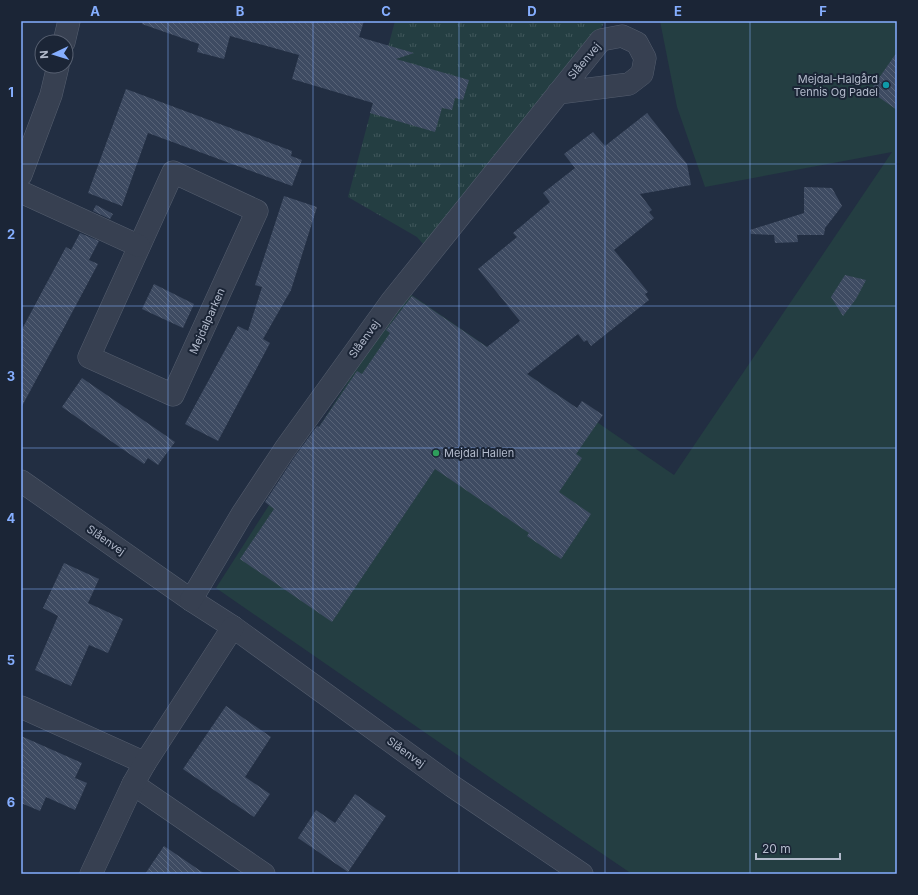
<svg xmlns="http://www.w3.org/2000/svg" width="918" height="895" font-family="Inter,sans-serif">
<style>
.grass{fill:url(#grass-tufts)}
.pitch{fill:#243e42}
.building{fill:url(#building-back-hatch)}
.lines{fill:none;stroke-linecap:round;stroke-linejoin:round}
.minor-casing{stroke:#555e6f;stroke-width:23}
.minor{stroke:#374051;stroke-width:22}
.grid{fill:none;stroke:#85aeff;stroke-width:1;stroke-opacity:0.55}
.culture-dot{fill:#0f9aa8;stroke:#1b2536;stroke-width:1.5}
.leisure-dot{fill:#2e9e5b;stroke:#1b2536;stroke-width:1.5}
.labels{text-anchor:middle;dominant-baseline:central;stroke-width:4;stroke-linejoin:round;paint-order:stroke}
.street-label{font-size:11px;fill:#b3bbcc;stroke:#1b2536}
.poi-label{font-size:11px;fill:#b3bbcc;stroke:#1b2536;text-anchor:end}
.neatline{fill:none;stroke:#85aeff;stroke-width:1.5}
.grid-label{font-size:13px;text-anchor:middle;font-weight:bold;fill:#85aeff}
</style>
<defs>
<pattern id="grass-tufts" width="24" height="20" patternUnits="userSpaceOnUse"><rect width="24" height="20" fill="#243e42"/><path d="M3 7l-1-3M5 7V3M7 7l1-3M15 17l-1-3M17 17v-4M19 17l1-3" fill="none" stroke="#41585c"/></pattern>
<pattern id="building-back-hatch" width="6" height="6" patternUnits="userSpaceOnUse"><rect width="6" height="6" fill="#3e4b62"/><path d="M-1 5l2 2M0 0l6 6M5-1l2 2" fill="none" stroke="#586377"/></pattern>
</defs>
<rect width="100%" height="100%" fill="#222e42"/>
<polygon class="grass" points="395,21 605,21 599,32 424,245 417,237 348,197"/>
<polygon class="pitch" points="660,21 897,21 897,874 632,874 498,783 216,588 406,291 674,475 892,152 705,187 677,107"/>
<g class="building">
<polygon points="143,21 364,21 359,37 414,53 396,59 469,80 463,100 455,98 452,110 442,108 435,132 370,113 373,103 292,79 299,55 230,36 224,59 197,52 199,44 142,24"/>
<polygon points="897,52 897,110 870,91"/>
<polygon points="126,89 292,151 291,156 302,160 292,186 148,133 122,206 88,193"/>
<polygon points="647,113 687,164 691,185 640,194 652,210 649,212 654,218 614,250 648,292 645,294 649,300 591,346 587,340 584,342 578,334 527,374 577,408 582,401 603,415 576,454 582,458 559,492 591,514 561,559 527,536 529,533 435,469 332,622 240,559 274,509 265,502 295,456 317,426 319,427 357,371 362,374 390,333 386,330 412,296 487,347 520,321 478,269 517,237 513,233 550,202 543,193 575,168 564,154 593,132 605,146"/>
<polygon points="804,187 832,188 842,206 825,228 824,235 797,235 798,242 775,243 774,235 751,234 750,230 804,213"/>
<polygon points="284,196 317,207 291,290 263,339 270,343 218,441 185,424 238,326 248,331 262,287 255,285"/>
<polygon points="96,205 113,214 110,219 93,211"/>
<polygon points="80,233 99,241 89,260 98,264 21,408 21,331 66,247 71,250"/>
<polygon points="845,275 866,280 856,299 843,316 831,297"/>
<polygon points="154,284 194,304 183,328 142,309"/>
<polygon points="82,378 175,442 158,465 148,458 144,464 62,407"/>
<polygon points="64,563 99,579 88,603 123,619 108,653 89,645 71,686 35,670 58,616 43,608"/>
<polygon points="226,706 271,737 245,777 270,794 254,817 183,769"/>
<polygon points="21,736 82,763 75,778 87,783 75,810 46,797 40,811 21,803"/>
<polygon points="355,794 386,816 348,872 298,838 316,810 335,823"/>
<polygon points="164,846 205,874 145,874"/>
</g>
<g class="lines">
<defs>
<g id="minor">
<polyline points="64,42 69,21"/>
<polygon points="173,172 257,211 173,395 89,357"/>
<polyline points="21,175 51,95 58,66"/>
<polyline points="21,192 139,246"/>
<polyline points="21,481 191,600 233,627 452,786 582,874"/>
<polyline points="191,600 242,514 285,449 391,302 601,40 622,36 637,43 645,58 642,74 629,84 558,93"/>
<polyline points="21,707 145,763"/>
<polyline points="133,784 264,874"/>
<polyline points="91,874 133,784 145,763 233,627"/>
</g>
</defs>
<use href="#minor" class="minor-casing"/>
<use href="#minor" class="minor"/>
</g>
<path class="grid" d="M168,21V874M313,21V874M459,21V874M605,21V874M750,21V874M21,164H897M21,306H897M21,448H897M21,589H897M21,731H897"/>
<circle class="culture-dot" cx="886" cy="85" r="4"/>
<circle class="leisure-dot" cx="436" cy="453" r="4"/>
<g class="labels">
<g class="street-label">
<text transform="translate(584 61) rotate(-50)">Slåenvej</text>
<text transform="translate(207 321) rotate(-66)">Mejdalparken</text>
<text transform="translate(364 339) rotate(-54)">Slåenvej</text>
<text transform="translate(106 540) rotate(35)">Slåenvej</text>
<text transform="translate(406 752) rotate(36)">Slåenvej</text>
</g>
<g class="poi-label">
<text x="878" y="79">Mejdal-Halgård<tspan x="878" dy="13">Tennis Og Padel</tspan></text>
<text x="444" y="453" text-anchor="start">Mejdal Hallen</text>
</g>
</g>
<rect width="918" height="895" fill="none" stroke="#1b2536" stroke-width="44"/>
<g transform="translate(54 54) rotate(266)"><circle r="19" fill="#1b2536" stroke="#586172"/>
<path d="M0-3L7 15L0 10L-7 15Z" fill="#85aeff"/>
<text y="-6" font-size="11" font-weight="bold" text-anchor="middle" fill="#b3bbcc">N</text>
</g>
<path d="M756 853v6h84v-6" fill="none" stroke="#b3bbcc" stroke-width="2"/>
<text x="762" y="853" font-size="12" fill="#b3bbcc" stroke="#1b2536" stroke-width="3" paint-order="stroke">20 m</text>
<rect x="22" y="22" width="874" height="851" class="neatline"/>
<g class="grid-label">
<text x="95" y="16">A</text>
<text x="240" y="16">B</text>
<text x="386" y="16">C</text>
<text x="532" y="16">D</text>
<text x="678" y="16">E</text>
<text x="823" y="16">F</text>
<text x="11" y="97">1</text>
<text x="11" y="239">2</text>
<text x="11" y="381">3</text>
<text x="11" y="523">4</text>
<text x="11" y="665">5</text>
<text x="11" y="807">6</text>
</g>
</svg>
